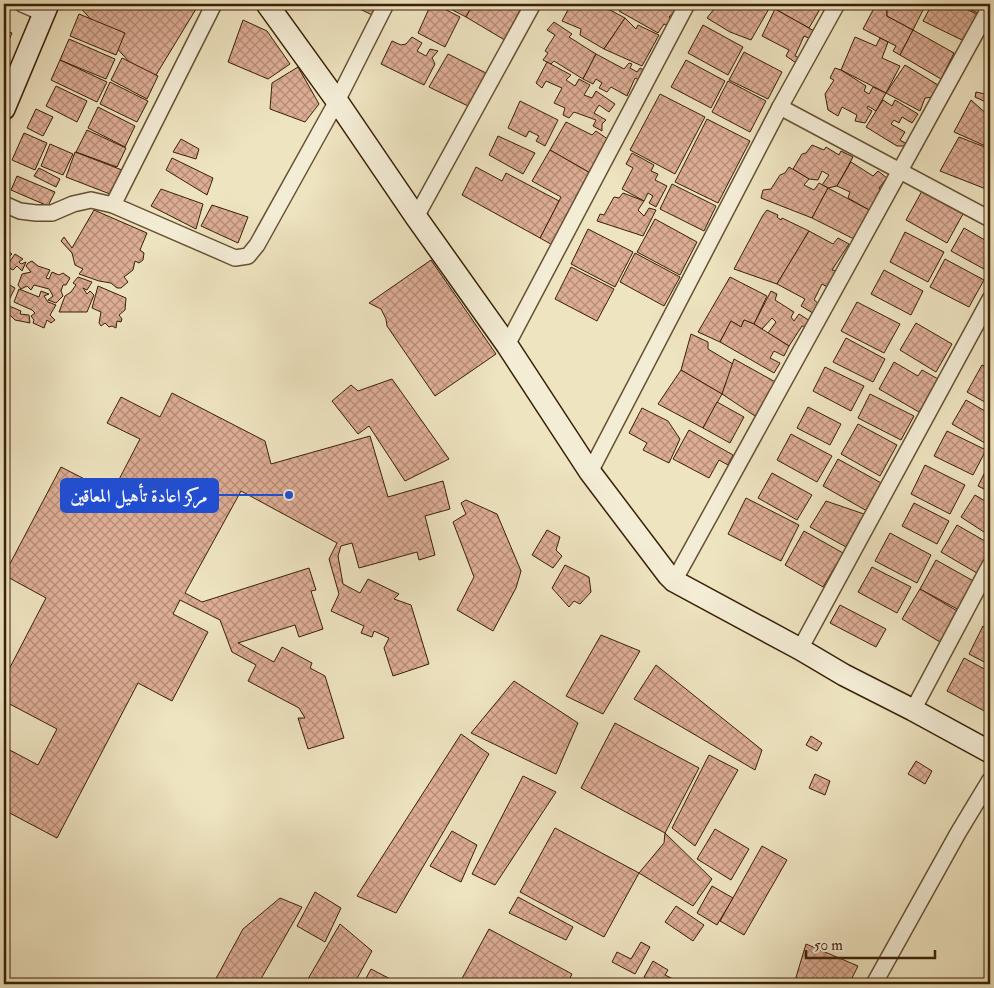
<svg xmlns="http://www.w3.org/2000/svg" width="994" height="988" font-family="'IM FELL Double Pica',Amiri,serif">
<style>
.building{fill:url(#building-cross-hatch);stroke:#3a2007}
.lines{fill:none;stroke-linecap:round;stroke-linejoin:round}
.street-casing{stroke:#675135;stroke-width:18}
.secondary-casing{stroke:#3a2007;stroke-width:24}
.street{stroke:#f4edd6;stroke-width:15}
.secondary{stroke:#f4edd6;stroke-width:21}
.leader{fill:none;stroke:#1d4ed8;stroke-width:2}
.callout-dot{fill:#1d4ed8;stroke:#f4edd6;stroke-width:2}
.callout{fill:#1d4ed8;stroke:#1d4ed8;stroke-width:2}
.callout-label{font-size:18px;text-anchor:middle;font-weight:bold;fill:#fff}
</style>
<defs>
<pattern id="building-cross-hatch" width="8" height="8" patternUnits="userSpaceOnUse" patternTransform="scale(1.25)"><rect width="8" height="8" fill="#ddad95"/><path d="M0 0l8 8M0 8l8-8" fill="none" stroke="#b48c78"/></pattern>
</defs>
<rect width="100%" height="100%" fill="#eee4c0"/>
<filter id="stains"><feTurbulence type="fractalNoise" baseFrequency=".004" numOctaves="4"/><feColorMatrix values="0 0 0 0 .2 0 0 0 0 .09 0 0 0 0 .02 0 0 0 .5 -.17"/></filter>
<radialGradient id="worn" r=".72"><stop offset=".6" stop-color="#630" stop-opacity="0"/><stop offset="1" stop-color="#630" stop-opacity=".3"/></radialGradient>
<g class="building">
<polygon points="77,4 199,4 150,85"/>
<polygon points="350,4 384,4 378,18"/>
<polygon points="431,4 435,4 460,17 445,47 418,33"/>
<polygon points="441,4 473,4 466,17"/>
<polygon points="473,4 517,4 524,7 508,42 466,17"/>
<polygon points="571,4 599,4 625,18 604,49 580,35 581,29 562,21"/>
<polygon points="624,4 681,4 669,17 674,20 670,27 664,24 658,33 619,11"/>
<polygon points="718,4 764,4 770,7 751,40 730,32 707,18"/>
<polygon points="777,4 823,4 809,28 775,9"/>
<polygon points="868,4 878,4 887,9 887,16 913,30 900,55 893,51 896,46 863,29 873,10"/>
<polygon points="882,4 926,4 913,30 887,16 887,9"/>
<polygon points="932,4 956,4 979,15 964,41 923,21"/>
<polygon points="959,4 987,4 982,15"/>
<polygon points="775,9 816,32 813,40 804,36 795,56 803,60 799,65 786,56 789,50 762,36"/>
<polygon points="79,14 125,33 116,55 70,36"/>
<polygon points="625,18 636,29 638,25 659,35 642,66 604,49"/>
<polygon points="243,20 267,31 290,64 268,79 228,62"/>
<polygon points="554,22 572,34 569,37 596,54 583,79 554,61 551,64 543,60 548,53 545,51 555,35 547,30"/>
<polygon points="703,25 743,47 728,75 688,53"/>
<polygon points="4,30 12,33 4,52"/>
<polygon points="913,30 954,53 941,79 900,55"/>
<polygon points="412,37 422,43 417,51 426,56 430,49 438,51 432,58 435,64 424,85 381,64 392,41 401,45 406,44"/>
<polygon points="855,37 876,46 880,38 888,42 882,58 900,66 886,93 841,70"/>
<polygon points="69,39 115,59 106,79 60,60"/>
<polygon points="744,52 782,72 768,99 729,80"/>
<polygon points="448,54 488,74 470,107 429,87"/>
<polygon points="596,54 624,69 629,63 632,64 630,68 637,72 640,68 646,71 639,80 635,78 627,96 611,87 607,92 599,88 602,83 596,79 593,84 583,79"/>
<polygon points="122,58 158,76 147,99 111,80"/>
<polygon points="60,60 107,82 97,102 51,80"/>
<polygon points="686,60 725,81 711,108 671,87"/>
<polygon points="547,62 571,75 566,80 575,86 579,79 590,85 584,95 592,98 596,91 615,104 609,112 599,105 594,113 606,120 602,124 602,131 593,126 596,120 574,112 569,118 563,115 565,108 554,103 562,88 546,81 542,88 536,83"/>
<polygon points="905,65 938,85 934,97 925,98 920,111 886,93"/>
<polygon points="298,67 319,104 305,122 270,109 272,83"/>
<polygon points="835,68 841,70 866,86 864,91 869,94 873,87 886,93 876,111 868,106 867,108 872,111 865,123 855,121 857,115 842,107 838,116 828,110 825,94 834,80 830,78"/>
<polygon points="728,81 766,101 750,132 712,112"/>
<polygon points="110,82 148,101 137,122 100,104"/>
<polygon points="990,83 990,104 975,97 976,92 985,94"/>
<polygon points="56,86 87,101 77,122 46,106"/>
<polygon points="660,94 705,117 675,174 630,150"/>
<polygon points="883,100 892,106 895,100 918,114 912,123 902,117 899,123 894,120 891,124 905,132 900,140 910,146 897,146 866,127"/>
<polygon points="971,100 990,117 990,148 954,132"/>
<polygon points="520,101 558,120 545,146 536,141 539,136 529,131 526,137 508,128"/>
<polygon points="98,107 135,126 125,147 88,128"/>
<polygon points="36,109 53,117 43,136 27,128"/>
<polygon points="707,119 750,141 718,203 675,182"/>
<polygon points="566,122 592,135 596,131 612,142 592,174 550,150"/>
<polygon points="87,130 126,148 117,167 76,152"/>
<polygon points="24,133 47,143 35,170 12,160"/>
<polygon points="498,136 535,153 523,174 489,155"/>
<polygon points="959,137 990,149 990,181 986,189 940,171"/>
<polygon points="181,139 199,149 196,159 173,152"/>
<polygon points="50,144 73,154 63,175 41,166"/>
<polygon points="812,145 824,150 826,147 839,155 841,151 853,157 837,186 828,188 822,185 829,175 822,171 818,180 809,179 793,169 802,154 806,153"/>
<polygon points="550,150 592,174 556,247 540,238 561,197 532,181"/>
<polygon points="75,152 122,170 110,194 66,177"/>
<polygon points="632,153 654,165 651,171 658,174 655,180 667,186 656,207 649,203 653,196 648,193 644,201 622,189 633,168 626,164"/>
<polygon points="172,158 213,178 207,195 166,170"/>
<polygon points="851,162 873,176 878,171 887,178 879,188 881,191 871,211 848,198 850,192 837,186"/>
<polygon points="476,167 502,181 506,173 559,201 540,238 462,195"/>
<polygon points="789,167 809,179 804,185 814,190 819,183 828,188 812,218 761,198 763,190 771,189 780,175 785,173"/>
<polygon points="39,168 60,179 56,187 34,176"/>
<polygon points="17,176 55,192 48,206 11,190"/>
<polygon points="672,184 716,206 704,231 660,209"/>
<polygon points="828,188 871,211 854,239 812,218"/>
<polygon points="161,189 203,204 196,229 151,206"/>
<polygon points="922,191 963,214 947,243 906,220"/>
<polygon points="623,193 644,201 638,210 644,216 649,208 656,210 643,236 597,221 600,214 604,215 614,197 619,198"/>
<polygon points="212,205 248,217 238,243 201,226"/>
<polygon points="94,210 147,233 140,250 144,253 143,260 139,263 135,261 133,270 124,277 128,282 121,288 117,288 111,283 99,281 79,274 83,269 75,265 72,253 61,241 64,237 72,248"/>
<polygon points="767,210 778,215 777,217 781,220 782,218 809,231 777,284 734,269 763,215"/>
<polygon points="655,219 697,242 680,275 637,252"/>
<polygon points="964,228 990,243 990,258 984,269 951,251"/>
<polygon points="588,229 633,252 615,287 571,264"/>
<polygon points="809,231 833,244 838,238 849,244 832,270 837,271 827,287 822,284 814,300 822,306 816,315 801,306 805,299 777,284"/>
<polygon points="905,232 944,252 928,282 890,262"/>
<polygon points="4,248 12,254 5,260 8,264 15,254 23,259 19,262 21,264 26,262 22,271 17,266 13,270 4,265"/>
<polygon points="635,253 680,277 664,306 620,282"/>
<polygon points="945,259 984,280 969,307 930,287"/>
<polygon points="431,260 496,354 435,396 387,326 386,319 381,309 369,303"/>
<polygon points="32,261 38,266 50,270 46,278 49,279 52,272 59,275 63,273 70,278 66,285 63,285 61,291 63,296 56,303 48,300 53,296 49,289 34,285 31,290 27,286 21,289 18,285 22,274 31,272 26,266 28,263"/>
<polygon points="571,267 614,289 597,321 555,299"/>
<polygon points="884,270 923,291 911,315 871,294"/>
<polygon points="78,277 92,282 87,290 83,288 87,294 90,291 94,295 87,312 59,312 65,296 71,292 76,285 73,283"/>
<polygon points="730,277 767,296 754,324 744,320 741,327 731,321 720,342 698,332"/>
<polygon points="6,283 15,288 4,310 4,286"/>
<polygon points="98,286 126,298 125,310 119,315 122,319 121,322 117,321 116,328 112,326 109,327 105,323 101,326 99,323 101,312 92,308"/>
<polygon points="19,289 39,297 41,291 49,294 44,296 48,302 56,305 50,315 55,320 51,323 47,320 44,328 33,323 34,320 31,316 35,313 32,310 14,302"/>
<polygon points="771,291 777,294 775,300 794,312 791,317 794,321 799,314 810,321 808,327 802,326 789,346 768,333 776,322 772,318 762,329 754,324"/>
<polygon points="857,302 900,324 884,353 841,331"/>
<polygon points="9,306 21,311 20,314 29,315 30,323 15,320 8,313"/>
<polygon points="744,320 754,324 789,346 784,356 774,351 770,358 780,363 774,373 720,342 731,321 741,327"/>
<polygon points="916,323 952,344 936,372 900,350"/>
<polygon points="691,334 708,342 708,349 733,364 722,394 681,370"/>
<polygon points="846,338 885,359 873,382 833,362"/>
<polygon points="734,359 779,384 758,418 722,394"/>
<polygon points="894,362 918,376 922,370 938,379 919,412 879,389"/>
<polygon points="982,365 990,369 990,405 967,392"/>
<polygon points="825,367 864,386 851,411 813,391"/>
<polygon points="681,370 722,394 703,428 658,404"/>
<polygon points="392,379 449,459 405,481 369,426 358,434 332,401 351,385 358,391"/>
<polygon points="172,393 265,441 271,464 370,436 388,497 443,481 450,509 425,516 435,555 419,560 417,552 359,568 352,543 341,546 338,556 343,584 360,593 368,579 399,594 394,599 411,605 429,664 393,676 384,648 389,638 374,631 372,637 361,633 364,626 331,611 339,594 329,559 337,543 241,491 185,593 202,602 309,568 316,590 311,591 323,629 299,637 295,625 238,643 274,662 282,647 312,663 310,668 325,676 344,738 308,749 298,718 305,718 299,708 248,681 256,665 232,652 220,620 180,600 173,614 208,632 172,701 138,683 57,838 4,810 4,747 38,765 57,729 4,701 4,679 46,598 4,575 61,467 112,493 140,439 107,423 121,397 160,417"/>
<polygon points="870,394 914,416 901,440 858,418"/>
<polygon points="966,400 990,414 990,446 952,424"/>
<polygon points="717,402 744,417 730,443 703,428"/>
<polygon points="808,407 841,424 830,445 797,428"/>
<polygon points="642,408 668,421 680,439 669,463 643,450 647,443 629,433"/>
<polygon points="858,424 897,445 880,476 841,454"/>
<polygon points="689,430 733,455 728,465 719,460 709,478 673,459"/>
<polygon points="947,431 986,450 973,475 934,456"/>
<polygon points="791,434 832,456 817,482 777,460"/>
<polygon points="838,459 883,484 867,511 823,486"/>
<polygon points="990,462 990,492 978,486"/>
<polygon points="925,465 965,485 950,514 911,494"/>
<polygon points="772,473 812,495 797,520 758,498"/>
<polygon points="975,495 990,504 990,536 961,517"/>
<polygon points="746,498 799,525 781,561 728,534"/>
<polygon points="466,500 497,514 521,571 516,588 493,631 457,610 474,577 453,522 466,514 461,503"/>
<polygon points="826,501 864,514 846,547 810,527"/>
<polygon points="914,503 949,521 937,544 902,526"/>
<polygon points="957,525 990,544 990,561 982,576 941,552"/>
<polygon points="547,530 560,537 556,550 562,556 553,568 532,555"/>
<polygon points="804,531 843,553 823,587 785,565"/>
<polygon points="890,533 931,555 917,583 875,561"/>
<polygon points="936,560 977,583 961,611 920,589"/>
<polygon points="565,565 589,577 591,592 580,604 574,601 569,607 552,588"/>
<polygon points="872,567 911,587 897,613 858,592"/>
<polygon points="920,589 959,612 940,642 902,619"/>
<polygon points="840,605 886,629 876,647 830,623"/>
<polygon points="983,626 990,630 990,665 969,654"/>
<polygon points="601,635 640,651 603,714 566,696"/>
<polygon points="964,658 990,672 990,714 947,691"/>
<polygon points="656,665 762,750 755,770 634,699"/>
<polygon points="514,681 578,723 556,774 471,733"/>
<polygon points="615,723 699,768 665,833 581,788"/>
<polygon points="461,734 489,754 396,913 357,896"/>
<polygon points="811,736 822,743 817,751 806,745"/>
<polygon points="709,755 738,770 695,846 672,828"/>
<polygon points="916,761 932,771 925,784 908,774"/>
<polygon points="815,774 830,781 825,795 809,788"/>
<polygon points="523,776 556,792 495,885 472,874"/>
<polygon points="555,828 639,873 604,937 520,892"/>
<polygon points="715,829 749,849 731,880 697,859"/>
<polygon points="452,831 477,845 461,882 430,866"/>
<polygon points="665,833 712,879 693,906 639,873 664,843"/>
<polygon points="762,846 787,860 744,935 720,921"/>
<polygon points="712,886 733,898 717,925 697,913"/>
<polygon points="315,892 341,908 325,942 297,926"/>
<polygon points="518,897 573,927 566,940 509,913"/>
<polygon points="280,898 302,907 258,984 213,984 243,929"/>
<polygon points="676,906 704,925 693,941 665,922"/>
<polygon points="340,924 372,951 354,984 305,984"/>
<polygon points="489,929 572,974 567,984 459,984"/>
<polygon points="641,942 650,947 635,974 612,962 617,952 631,959"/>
<polygon points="806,944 858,966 849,984 794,984"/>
<polygon points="653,961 668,970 665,975 683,984 655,984 644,977"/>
<polygon points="371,969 400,984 363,984"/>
</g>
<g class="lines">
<defs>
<g id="street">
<polyline points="22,4 43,13"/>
<polyline points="780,107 990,219"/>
<polyline points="4,204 20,211 36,213 52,213 73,204 91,200 113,205 235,258 248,256 257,245 337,101 386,4"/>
<polyline points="113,205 214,4"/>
<polyline points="416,217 533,4"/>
<polyline points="507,345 687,4"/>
<polyline points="590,472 780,107 837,4"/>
<polyline points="674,581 990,7"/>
<polyline points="800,649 990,299"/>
<polyline points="913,710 990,565"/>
<polyline points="874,984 958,833 990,780"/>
</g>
<g id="secondary">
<polyline points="267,4 337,101 416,217 507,345 590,472 668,575 674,581 800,649 844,675 913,710 990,752"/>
<polyline points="4,109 48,4"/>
</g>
</defs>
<use href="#street" class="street-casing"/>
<use href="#secondary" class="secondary-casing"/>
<use href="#street" class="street"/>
<use href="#secondary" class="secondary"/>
</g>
<path class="leader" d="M289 495L218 495"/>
<circle class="callout-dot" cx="289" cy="495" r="5"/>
<rect class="callout" x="61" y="479" width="157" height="33" rx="5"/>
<g class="callout-label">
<text x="139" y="502">مركز اعادة تأهيل المعاقين</text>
</g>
<rect width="994" height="988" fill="none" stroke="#eee4c0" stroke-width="20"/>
<rect x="5" y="5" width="984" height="978" fill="none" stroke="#3a2007" stroke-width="2.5"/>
<rect x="10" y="10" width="974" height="968" fill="none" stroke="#3a2007"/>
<path d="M806 950v8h129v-8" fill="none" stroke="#3a2007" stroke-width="2.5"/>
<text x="814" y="950" font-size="15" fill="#3a2007" stroke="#f4edd6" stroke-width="4" paint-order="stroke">50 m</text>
<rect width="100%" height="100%" filter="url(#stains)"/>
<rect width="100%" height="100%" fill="url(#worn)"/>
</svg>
